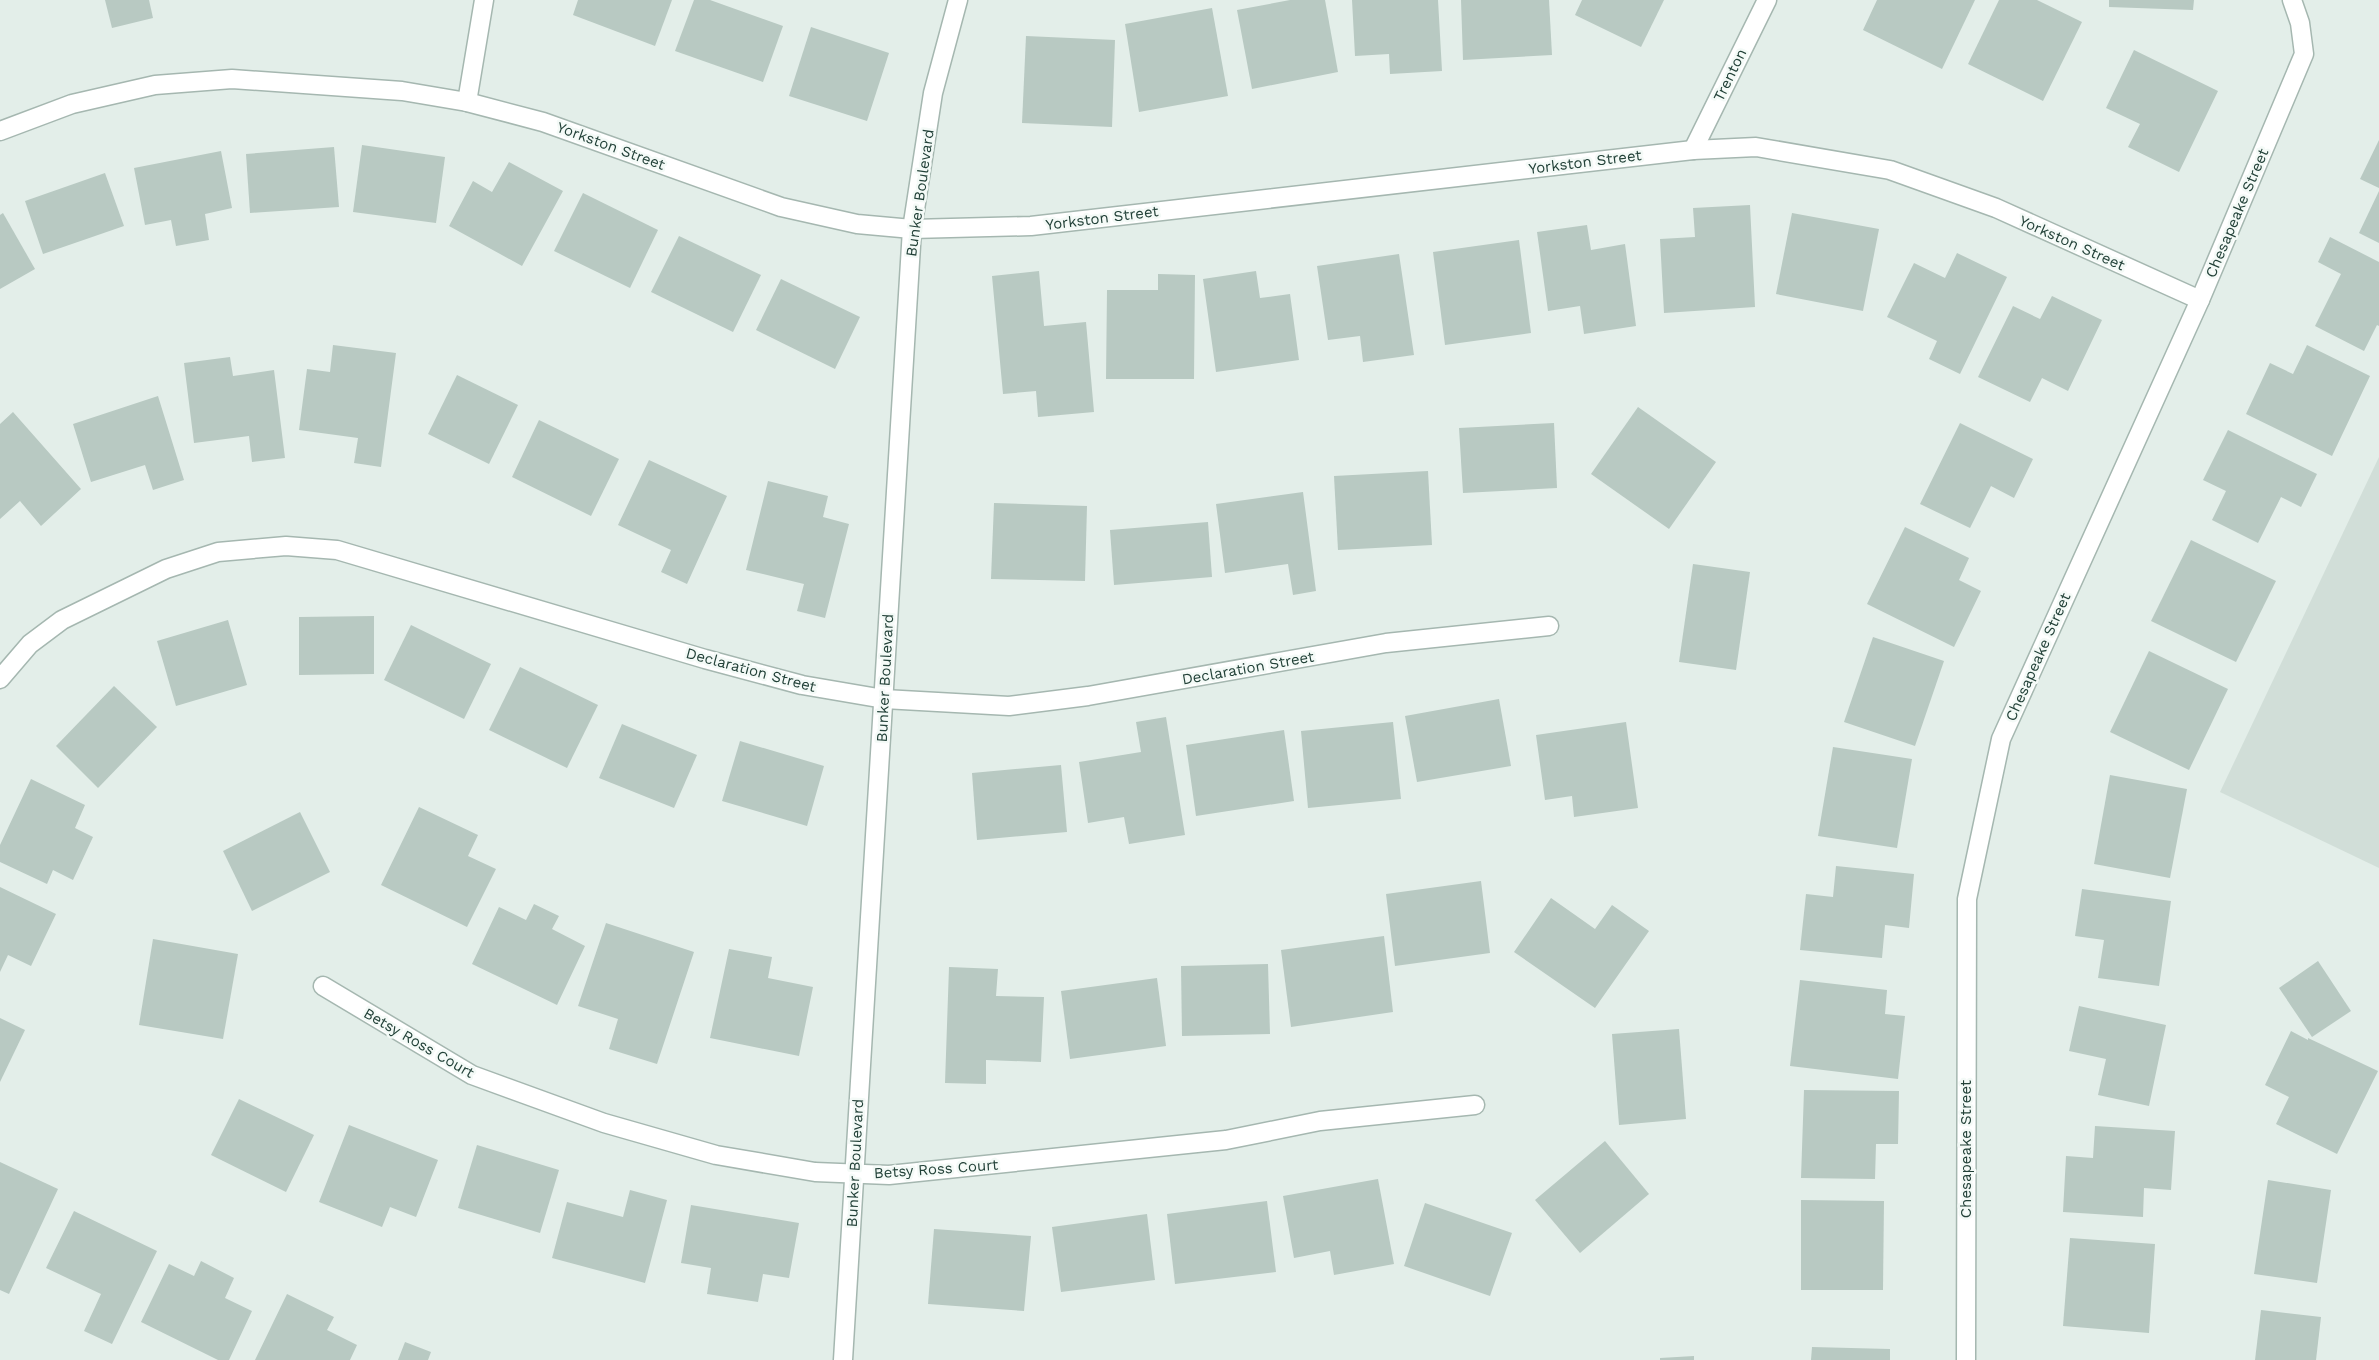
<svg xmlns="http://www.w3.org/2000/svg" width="2379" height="1360" font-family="'Work Sans',sans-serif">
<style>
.built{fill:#d1ded8}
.building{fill:#b8c9c2}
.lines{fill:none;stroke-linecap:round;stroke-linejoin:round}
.street-casing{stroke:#a5b7b0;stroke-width:21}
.street{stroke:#fff;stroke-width:18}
.labels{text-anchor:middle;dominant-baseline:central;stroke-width:5;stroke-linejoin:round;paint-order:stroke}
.street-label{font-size:15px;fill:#224138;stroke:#f4faf7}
</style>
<rect width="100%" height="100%" fill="#e3eee9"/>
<polygon class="built" points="2379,457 2379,868 2220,792"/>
<g class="building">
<polygon points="105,0 149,0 153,18 112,28"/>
<polygon points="578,0 672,0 655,46 573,15"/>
<polygon points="694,0 710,0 783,26 763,82 675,51"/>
<polygon points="1290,0 1325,0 1338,72 1252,89 1237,10"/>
<polygon points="1352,0 1438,0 1442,71 1390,74 1389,54 1355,56"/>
<polygon points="1461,0 1549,0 1552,55 1463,60"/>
<polygon points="1582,0 1664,0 1641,47 1575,15"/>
<polygon points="1877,0 1975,0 1942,69 1863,30"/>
<polygon points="1999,0 2037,0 2082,22 2043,101 1968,64"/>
<polygon points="2109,0 2194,0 2193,10 2109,7"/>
<polygon points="1212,8 1228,96 1139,112 1125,24"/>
<polygon points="811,27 889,53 867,121 789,96"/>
<polygon points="1026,36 1115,40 1112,127 1022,123"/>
<polygon points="2134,50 2218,91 2179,172 2128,147 2140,124 2106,108"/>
<polygon points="2379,140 2379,188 2360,179"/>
<polygon points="362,145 445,157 436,223 353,212"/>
<polygon points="334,147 339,207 250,213 246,154"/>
<polygon points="221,151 232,208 205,214 209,240 176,246 171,220 145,225 134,168"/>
<polygon points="509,162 563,191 522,266 449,226 473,181 492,192"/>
<polygon points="105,173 124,226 43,254 25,201"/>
<polygon points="2379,191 2379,243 2359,233"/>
<polygon points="583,193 658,230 630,288 554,251"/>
<polygon points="1750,205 1755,307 1664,313 1660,239 1695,237 1693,208"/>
<polygon points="3,213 35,269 0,289 0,215"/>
<polygon points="1792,213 1879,229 1863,311 1776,294"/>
<polygon points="1587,225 1591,250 1625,244 1636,326 1584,334 1580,306 1548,311 1537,232"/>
<polygon points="679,236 761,275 733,332 651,292"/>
<polygon points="2330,237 2379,262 2379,326 2377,325 2364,351 2315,326 2341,274 2318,262"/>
<polygon points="1519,240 1531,333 1445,345 1433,252"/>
<polygon points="1957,253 2007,277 1960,374 1929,359 1937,341 1887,317 1914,263 1945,278"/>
<polygon points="1399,254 1414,355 1363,362 1360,336 1328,340 1317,266"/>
<polygon points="1039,271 1044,326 1086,322 1094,412 1038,417 1036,391 1003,394 992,276"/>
<polygon points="1256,271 1260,298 1290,294 1299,360 1216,372 1203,279"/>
<polygon points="1158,274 1195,275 1194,379 1106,379 1107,290 1158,290"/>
<polygon points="781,279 860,317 835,369 756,330"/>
<polygon points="2052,296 2102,320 2068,391 2042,378 2030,402 1978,377 2013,306 2040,319"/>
<polygon points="333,345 396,353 381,467 354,463 358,438 299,430 307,369 330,372"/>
<polygon points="2307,345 2370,376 2332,456 2246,414 2270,363 2293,374"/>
<polygon points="230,357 233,376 274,370 285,458 252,462 249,436 194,443 184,363"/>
<polygon points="457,375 518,405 489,464 428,434"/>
<polygon points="158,396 184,480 153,490 145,465 91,482 73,424"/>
<polygon points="1638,407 1716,462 1669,529 1591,474"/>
<polygon points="13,412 81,489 41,526 20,501 0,519 0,424"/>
<polygon points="539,420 619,459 591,516 512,477"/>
<polygon points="1554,423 1557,488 1463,493 1459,428"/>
<polygon points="1960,423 2033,459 2014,498 1991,486 1970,528 1920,504"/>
<polygon points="2228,430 2317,474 2301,507 2281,497 2258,543 2212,520 2226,491 2203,480"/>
<polygon points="649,460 727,496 687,584 661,572 671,550 618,525"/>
<polygon points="1428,471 1432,545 1338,550 1334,476"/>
<polygon points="768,481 828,496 823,517 849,524 825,618 797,611 804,584 746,570"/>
<polygon points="1303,492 1316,591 1293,595 1288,564 1225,573 1216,504"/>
<polygon points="994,503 1087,506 1085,581 991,579"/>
<polygon points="1208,522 1212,577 1114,585 1110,530"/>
<polygon points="1905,527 1969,558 1959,580 1981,591 1954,647 1867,604"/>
<polygon points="2191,540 2276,581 2236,662 2151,621"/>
<polygon points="1693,564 1750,572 1736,670 1679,662"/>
<polygon points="374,616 374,674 299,675 299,617"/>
<polygon points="228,620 247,685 176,706 157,641"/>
<polygon points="411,625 491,664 464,719 384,680"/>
<polygon points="1873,637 1944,661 1915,746 1844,722"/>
<polygon points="2149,651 2228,689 2189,770 2110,732"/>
<polygon points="520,667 598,705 567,768 489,730"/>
<polygon points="114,686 157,727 98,788 56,746"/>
<polygon points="1499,699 1511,766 1417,782 1405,716"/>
<polygon points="1166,717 1185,835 1129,844 1124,817 1088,823 1079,762 1141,752 1136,722"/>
<polygon points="1393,722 1401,799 1308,808 1301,731"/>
<polygon points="1626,722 1638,808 1574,817 1572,796 1545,800 1536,735"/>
<polygon points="622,724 697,755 674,808 599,778"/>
<polygon points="1284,730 1294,801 1196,816 1186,745"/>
<polygon points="740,741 824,766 807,826 722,801"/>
<polygon points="1833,747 1912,759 1897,848 1818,836"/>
<polygon points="1061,765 1067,832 977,840 972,773"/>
<polygon points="2110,775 2187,789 2170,878 2094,864"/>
<polygon points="31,779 85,805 75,828 93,837 73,880 53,870 47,884 0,862 0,845"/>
<polygon points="419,807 478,835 468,856 496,869 467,927 381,885"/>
<polygon points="300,812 330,872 252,911 223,851"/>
<polygon points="1836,866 1914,874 1909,928 1885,925 1882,958 1800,950 1806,894 1833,897"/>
<polygon points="1481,881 1490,953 1395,966 1386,894"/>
<polygon points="0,887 56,914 31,966 8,955 0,972"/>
<polygon points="2082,889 2171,901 2159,986 2098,978 2104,940 2075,936"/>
<polygon points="1551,898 1595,929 1612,905 1649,931 1595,1008 1514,952"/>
<polygon points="534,904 559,916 552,929 585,946 557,1005 472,964 499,907 526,920"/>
<polygon points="606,923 694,952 657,1064 609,1049 618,1019 578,1006"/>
<polygon points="1384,936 1393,1012 1291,1027 1281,950"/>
<polygon points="153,939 238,954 223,1039 139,1025"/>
<polygon points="729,949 772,957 768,978 813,987 799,1056 710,1038"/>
<polygon points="2318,961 2351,1011 2312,1037 2279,988"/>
<polygon points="1268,964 1270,1034 1182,1036 1181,966"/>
<polygon points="949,967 998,969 996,996 1044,997 1041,1062 986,1060 986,1084 945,1083"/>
<polygon points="1157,978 1166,1046 1070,1059 1061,991"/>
<polygon points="1800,980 1887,990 1885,1014 1905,1016 1898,1079 1790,1066"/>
<polygon points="2079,1006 2166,1025 2149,1106 2098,1095 2106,1059 2069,1051"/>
<polygon points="0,1018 25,1030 0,1082"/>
<polygon points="1679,1029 1686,1119 1619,1125 1612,1034"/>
<polygon points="2291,1031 2308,1040 2308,1038 2378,1071 2337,1154 2276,1124 2289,1097 2265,1085"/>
<polygon points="1804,1090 1899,1091 1898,1144 1876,1144 1875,1179 1801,1178"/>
<polygon points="239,1099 314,1135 286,1192 211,1155"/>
<polygon points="349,1125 438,1160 416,1217 390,1207 382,1227 319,1202"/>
<polygon points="2095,1126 2175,1131 2171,1190 2144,1188 2143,1217 2063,1212 2066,1156 2093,1158"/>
<polygon points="1605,1141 1649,1194 1580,1253 1535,1200"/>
<polygon points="477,1145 559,1170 540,1233 458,1208"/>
<polygon points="0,1162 58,1189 9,1294 0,1290"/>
<polygon points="1378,1179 1394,1264 1334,1275 1330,1251 1294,1258 1283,1196"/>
<polygon points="2268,1180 2331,1190 2317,1283 2254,1274"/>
<polygon points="630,1190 667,1200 645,1283 552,1258 567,1202 623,1217"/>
<polygon points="1801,1200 1884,1201 1883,1290 1801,1290"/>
<polygon points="1267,1201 1276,1272 1175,1284 1167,1214"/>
<polygon points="1425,1203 1512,1233 1490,1296 1404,1266"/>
<polygon points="691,1205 799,1223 789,1278 763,1274 758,1302 707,1294 711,1268 681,1263"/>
<polygon points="74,1211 157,1251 112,1344 84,1331 101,1294 46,1268"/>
<polygon points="1147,1214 1155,1280 1061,1292 1052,1227"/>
<polygon points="934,1229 1031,1236 1024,1311 928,1304"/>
<polygon points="2070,1238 2155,1244 2149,1333 2063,1326"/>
<polygon points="201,1261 234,1278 225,1298 252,1311 229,1360 218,1360 141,1322 169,1264 194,1276"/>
<polygon points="287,1294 334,1317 327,1330 357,1345 350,1360 255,1360"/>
<polygon points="2261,1310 2321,1317 2316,1360 2255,1360"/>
<polygon points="405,1342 431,1352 428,1360 398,1360"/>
<polygon points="1812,1347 1890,1349 1890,1360 1811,1360"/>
<polygon points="1694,1356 1694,1360 1660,1360 1660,1358"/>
</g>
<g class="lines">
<defs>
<g id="street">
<polyline points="467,102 484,0"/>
<polyline points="0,131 72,104 155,85 232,79 402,91 467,102 543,122 781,207 857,224 912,229 1031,226 1693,150 1756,147 1890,170 1996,208 2200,300"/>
<polyline points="1693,150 1767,0"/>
<polyline points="0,679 30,644 62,620 166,569 218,552 286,546 337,550 705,659 802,685 884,699 1009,706 1088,696 1386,643 1549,626"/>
<polyline points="323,986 472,1075 604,1123 716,1155 815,1172 889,1175 1226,1140 1320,1121 1475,1105"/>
<polyline points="843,1360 912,229 933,93 958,0"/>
<polyline points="1966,1360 1967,899 2001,739 2200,300 2304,54 2300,23 2292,0"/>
</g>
</defs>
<use href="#street" class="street-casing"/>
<use href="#street" class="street"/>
</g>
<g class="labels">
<g class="street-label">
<text transform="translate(1730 75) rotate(-64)">Trenton</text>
<text transform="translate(611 146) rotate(20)">Yorkston Street</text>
<text transform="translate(1585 162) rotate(-7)">Yorkston Street</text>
<text transform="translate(920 193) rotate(-82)">Bunker Boulevard</text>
<text transform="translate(2237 213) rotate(-67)">Chesapeake Street</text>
<text transform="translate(1102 218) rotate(-7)">Yorkston Street</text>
<text transform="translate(2072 243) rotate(24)">Yorkston Street</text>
<text transform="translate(2038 657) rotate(-66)">Chesapeake Street</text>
<text transform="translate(1248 668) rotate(-10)">Declaration Street</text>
<text transform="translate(751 670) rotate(15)">Declaration Street</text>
<text transform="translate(885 678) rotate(-87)">Bunker Boulevard</text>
<text transform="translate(419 1043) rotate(30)">Betsy Ross Court</text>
<text transform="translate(1966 1149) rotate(-90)">Chesapeake Street</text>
<text transform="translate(855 1163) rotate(-87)">Bunker Boulevard</text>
<text transform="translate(936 1169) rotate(-4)">Betsy Ross Court</text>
</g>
</g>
</svg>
